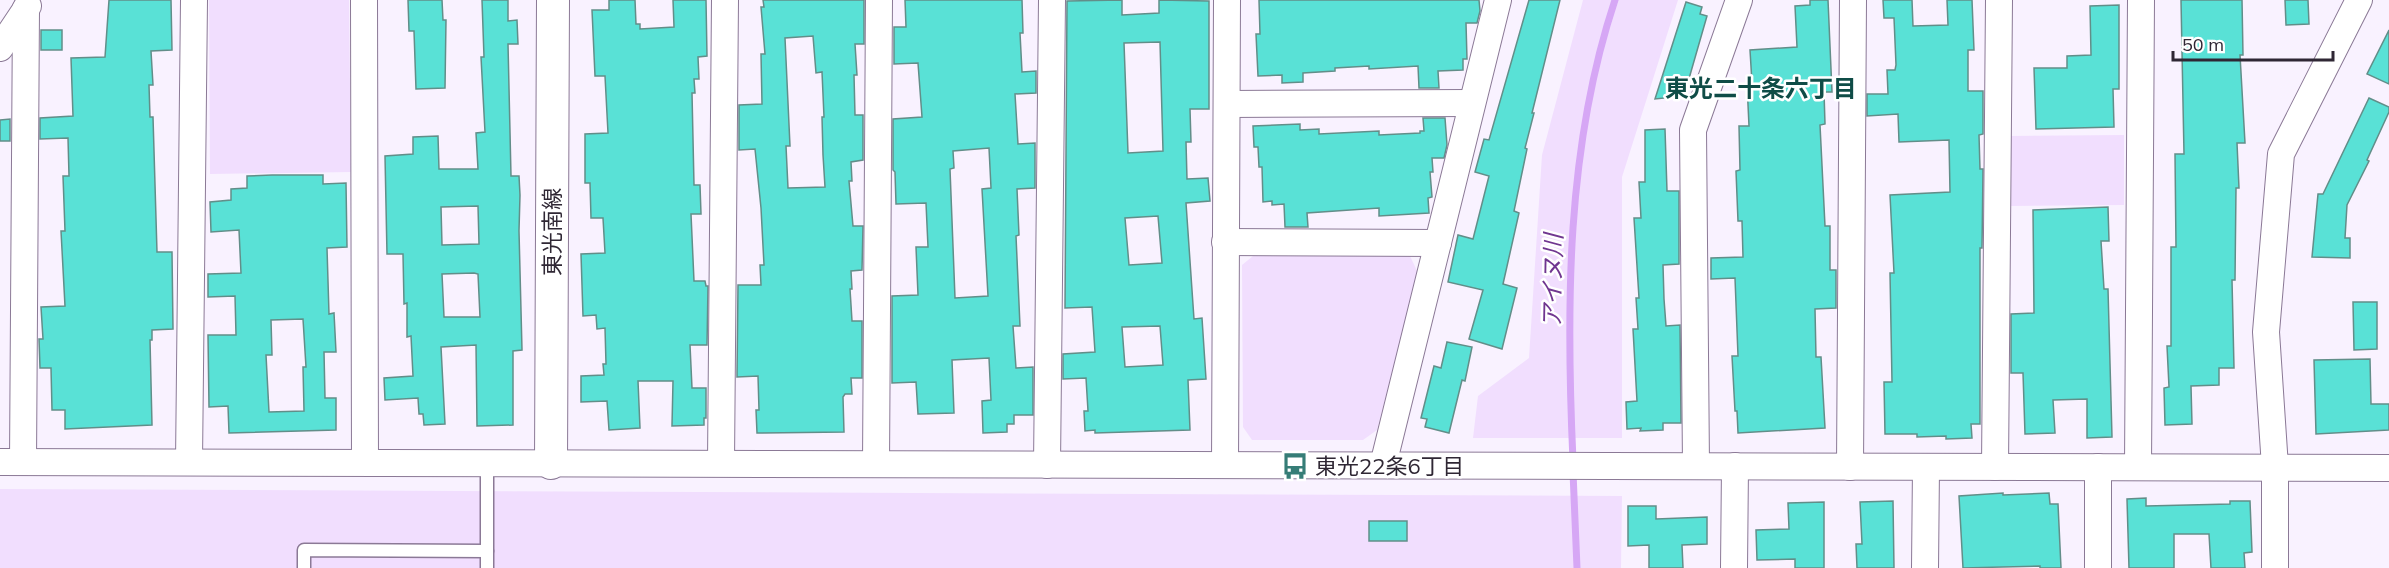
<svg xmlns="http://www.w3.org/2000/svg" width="2389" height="568" font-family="Mulish,'Noto Sans JP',sans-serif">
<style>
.green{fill:#f1defe}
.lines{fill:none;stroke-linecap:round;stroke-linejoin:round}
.stream{stroke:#d6a7f5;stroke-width:7}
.building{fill:#59e1d6;stroke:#628e89;stroke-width:1.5;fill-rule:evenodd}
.service-casing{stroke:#8b7996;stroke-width:15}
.minor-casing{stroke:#8b7996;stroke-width:28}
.tertiary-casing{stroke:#8b7996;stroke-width:34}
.service{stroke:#fff;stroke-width:12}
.minor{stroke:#fff;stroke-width:26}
.tertiary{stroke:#fff;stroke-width:32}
.labels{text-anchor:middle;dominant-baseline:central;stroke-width:5;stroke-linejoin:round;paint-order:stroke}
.street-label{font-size:22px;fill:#2f2734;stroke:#fff}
.poi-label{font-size:22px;fill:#2f2734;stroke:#fff;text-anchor:start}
.neighbourhood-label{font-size:24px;font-weight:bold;fill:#0f4c47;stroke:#fff}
.water-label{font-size:24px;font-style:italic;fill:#703690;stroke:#fff}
</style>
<rect width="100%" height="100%" fill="#f9f2ff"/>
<g class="green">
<polygon points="209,0 349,0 351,172 210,174"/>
<polygon points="1583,0 1678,0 1622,177 1622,438 1473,438 1478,396 1529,358 1542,155"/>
<polygon points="2124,135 2124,205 2011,206 2010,136"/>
<polygon points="1253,256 1410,256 1418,273 1377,430 1363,440 1252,440 1243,427 1242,265"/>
<polygon points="0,489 1622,496 1621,568 0,568"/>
</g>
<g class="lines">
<g class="stream">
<path d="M1573,461C1566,307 1566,147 1615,0"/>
<polyline points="1573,472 1577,568"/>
</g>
</g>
<g class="building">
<polygon points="109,0 171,0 172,50 151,51 153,85 149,85 150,117 153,117 157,252 172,252 173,329 152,330 152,340 150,340 152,425 65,429 65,410 52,410 51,368 40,368 39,339 43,339 41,307 65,306 61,231 65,231 63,176 69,176 68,138 40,139 40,118 73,116 71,58 105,57"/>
<polygon points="408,0 442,0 443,20 446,20 445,88 416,89 414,31 409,31"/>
<path d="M482,0H508V21L517,20L518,44H508L511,176H519L520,195L519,231L522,350L513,351V425L477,426L476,345L441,347L445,424L424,425L423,414H419L418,398L385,400L384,378L413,376L411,336L407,337V303L404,304L403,254H387L385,156L413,154V137L438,136L439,169H478L476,133L485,132L481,57H484ZM478,206L479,244L442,245L441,207ZM474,273L478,274L480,317H444L442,274Z"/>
<polygon points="609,0 635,0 636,24 640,24 640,29 674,27 673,0 706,0 707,56 698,57 699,79 694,79 695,93 692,93 694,185 700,185 701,214 691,214 694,281 705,281 706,286 708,286 707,345 690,345 692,388 706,388 706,418 704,418 704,425 672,426 673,381 638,381 640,428 609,430 607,401 581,402 581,376 604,375 603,364 606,364 605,328 597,329 596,315 583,316 581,254 605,253 603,218 591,218 590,183 585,183 585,134 608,133 605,76 595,76 592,10 609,10"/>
<path d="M763,0H864V44H855L857,75H854L855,115H863V160L851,162L852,181H849L853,226H863L862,270L851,271L852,289H850L852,321H862V378H851L852,394H845L843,397L844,432L757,433L756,410H759L758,376L737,377L738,285H761L760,265H764L761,208L755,149L739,150V105L762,104L761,54H765L761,7H764ZM813,36L816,73L822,72L824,117H822L823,155L825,187L788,188L786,146H790L785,38Z"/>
<path d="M905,0H1022L1023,33H1020L1022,72L1036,71V93L1015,94L1018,144L1035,143V188L1017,189L1019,235L1016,236L1020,326H1013L1016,368L1033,367V415H1014V424H1007V432L983,433L982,401L991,400L989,358L952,360L954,413L918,414L916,382L892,383V296L918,295L916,247H928L926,203L896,204L895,172L893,170V119L922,117L918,63L894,64V27H906ZM989,148L991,188L982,189L988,296L955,298L950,169L954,168L953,151Z"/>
<path d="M1122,0V15L1159,13V0L1209,1V109H1190L1191,142H1186L1187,179L1208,178L1210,201L1186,203L1194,319L1202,318L1206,379L1188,380L1190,430L1095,433V430L1085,431L1084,411H1088L1086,378L1063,379V354L1095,352L1092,307L1065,308L1067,1ZM1160,42L1163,151L1128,153L1124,43ZM1158,216L1162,263L1129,265L1125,218ZM1160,326L1163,365L1125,367L1122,327Z"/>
<polygon points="1259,0 1479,0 1480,11 1477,23 1466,23 1467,59 1463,59 1463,70 1438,71 1439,88 1419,88 1418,66 1369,69 1369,66 1335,68 1335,71 1303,73 1303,82 1282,83 1282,75 1258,76 1256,34 1260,34"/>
<polygon points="1529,0 1560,0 1532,113 1534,113 1525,148 1527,149 1514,211 1519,213 1503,284 1517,288 1502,349 1469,339 1483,290 1448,282 1458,235 1473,239 1489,176 1475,172 1484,139 1489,140"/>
<polygon points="1810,0 1828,0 1832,92 1824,92 1825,124 1820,125 1825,226 1830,226 1830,270 1836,270 1836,308 1815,309 1816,357 1821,357 1825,428 1738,433 1737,411 1735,411 1732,356 1738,356 1735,278 1711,279 1711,258 1743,257 1742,221 1738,221 1736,171 1740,170 1739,126 1749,126 1747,83 1752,83 1750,50 1797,47 1795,6 1810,5"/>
<polygon points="1883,0 1912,0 1913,26 1948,25 1947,0 1972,0 1974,50 1968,50 1968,91 1983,91 1983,134 1979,135 1980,169 1983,169 1982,248 1980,248 1980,424 1971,424 1972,438 1946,439 1946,436 1917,437 1917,434 1885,434 1884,382 1892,382 1890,273 1894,273 1890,195 1950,192 1949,140 1899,142 1898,114 1867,116 1867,94 1888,94 1887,70 1895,70 1896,65 1894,18 1884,18"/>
<polygon points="2181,0 2242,0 2243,55 2240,55 2245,143 2237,143 2239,188 2236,188 2235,280 2232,280 2234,368 2219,368 2219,385 2191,386 2192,424 2165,425 2164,388 2169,387 2167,346 2171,346 2171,247 2176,247 2175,154 2184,154"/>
<polygon points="2285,0 2308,0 2309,24 2286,25"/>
<polygon points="1686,2 1702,7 1700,14 1707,16 1684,96 1655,99"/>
<polygon points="2119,5 2119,89 2113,89 2114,127 2036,129 2034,68 2067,68 2067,56 2091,55 2090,6"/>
<rect x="41" y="30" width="21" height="20"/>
<polygon points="2389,30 2389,84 2367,74"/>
<polygon points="2369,98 2389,107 2389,112 2367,160 2369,161 2347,205 2345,238 2350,238 2350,258 2312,257 2318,194 2323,194"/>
<polygon points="1423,118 1445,118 1447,145 1444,158 1432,158 1433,172 1430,172 1432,197 1428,198 1429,213 1379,216 1379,208 1307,213 1308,227 1285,227 1284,204 1272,205 1272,201 1263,202 1262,167 1259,167 1258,147 1254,147 1253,126 1300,124 1300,130 1319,129 1319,134 1379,131 1379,135 1420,133 1420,131 1424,131"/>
<polygon points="10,119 10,141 0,141 0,120"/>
<polygon points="1665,129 1667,191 1679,191 1679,264 1663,265 1664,299 1666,326 1680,325 1681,423 1663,423 1663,430 1640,431 1641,428 1627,429 1626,402 1637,401 1633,329 1638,329 1636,298 1639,298 1634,218 1641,218 1639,182 1645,182 1645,130"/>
<path d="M272,175H323V184L346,183L347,247L327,248L329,314L334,313L336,352H324L325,398H336V430L229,433L228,406L209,407L208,335H236L235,296L208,297V274L241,273L239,230L211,232L210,202L231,200V189L247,188V176ZM303,319L306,367H303L304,411L269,412L266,355H272L271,320Z"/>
<polygon points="2108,207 2109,241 2101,241 2104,289 2108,289 2112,437 2087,438 2087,399 2053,400 2055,433 2025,434 2023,373 2011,373 2011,314 2034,313 2033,210"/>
<polygon points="2353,302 2377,302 2377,349 2354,350"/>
<polygon points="1447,342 1472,347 1465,381 1462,380 1449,433 1425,427 1427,419 1421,418 1434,366 1441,368"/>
<polygon points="2370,359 2371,404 2389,404 2389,430 2316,434 2314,360"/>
<polygon points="2003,493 2003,495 2049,493 2050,504 2058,504 2061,568 2040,568 2040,566 1963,568 1959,496"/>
<polygon points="2146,498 2146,506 2230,504 2230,501 2250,501 2252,552 2244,553 2245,568 2211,568 2209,534 2174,534 2174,568 2129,568 2127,499"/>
<polygon points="1893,501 1894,568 1857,568 1856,544 1862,544 1860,502"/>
<polygon points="1824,502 1824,568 1795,568 1795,559 1757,560 1756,530 1789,529 1788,503"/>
<polygon points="1628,506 1656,506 1656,519 1707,517 1707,544 1682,545 1683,568 1649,568 1649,545 1628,546"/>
<rect x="1369" y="521" width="38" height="20"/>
</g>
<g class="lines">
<defs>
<g id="service">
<polyline points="487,463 487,568"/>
<polyline points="304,568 304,550 487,551"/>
</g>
<g id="minor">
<polyline points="364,0 365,462"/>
<polyline points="0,48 28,6"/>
<polyline points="1227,104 1471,103"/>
<polyline points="1225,242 1438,243"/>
<polyline points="0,462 2389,468"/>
<polyline points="23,462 26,8"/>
<polyline points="189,462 194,0"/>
<polyline points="721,463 725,0"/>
<polyline points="876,464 879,0"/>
<polyline points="1047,465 1052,0"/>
<polyline points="1225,465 1227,0"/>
<polyline points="1383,465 1498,0"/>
<polyline points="1696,466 1693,130 1739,0"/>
<polyline points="1850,467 1853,0"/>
<polyline points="1995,467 1999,0"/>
<polyline points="2138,467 2141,0"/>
<polyline points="1734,568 1735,466"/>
<polyline points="1925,568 1926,467"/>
<polyline points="2098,568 2098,467"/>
<polyline points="2275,568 2275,467 2266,332 2281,154 2359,0"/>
</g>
<polyline id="tertiary" points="551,463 553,0"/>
</defs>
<use href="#service" class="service-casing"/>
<use href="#minor" class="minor-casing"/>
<use href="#tertiary" class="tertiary-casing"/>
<use href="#service" class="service"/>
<use href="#minor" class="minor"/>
<use href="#tertiary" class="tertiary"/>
</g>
<defs>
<symbol id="bus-bare" viewBox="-9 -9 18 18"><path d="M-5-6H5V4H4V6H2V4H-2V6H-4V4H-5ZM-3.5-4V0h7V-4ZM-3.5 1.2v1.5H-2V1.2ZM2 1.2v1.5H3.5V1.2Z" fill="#367d77" stroke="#fff" stroke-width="2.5" paint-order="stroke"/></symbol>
</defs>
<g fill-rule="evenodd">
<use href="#bus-bare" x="1276" y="447" width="38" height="38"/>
</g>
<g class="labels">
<g class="street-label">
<text transform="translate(552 232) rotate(-90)">東光南線</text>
</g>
<g class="poi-label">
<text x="1315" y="466">東光22条6丁目</text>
</g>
<g class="neighbourhood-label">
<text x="1761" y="88">東光二十条六丁目</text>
</g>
<g class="water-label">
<text transform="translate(1552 281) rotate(-89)">アイヌ川</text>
</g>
</g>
<path d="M2173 51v9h160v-9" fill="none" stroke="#2f2734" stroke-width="3"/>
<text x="2182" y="51" font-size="18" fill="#2f2734" stroke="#ffffff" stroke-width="4.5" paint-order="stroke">50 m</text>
</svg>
